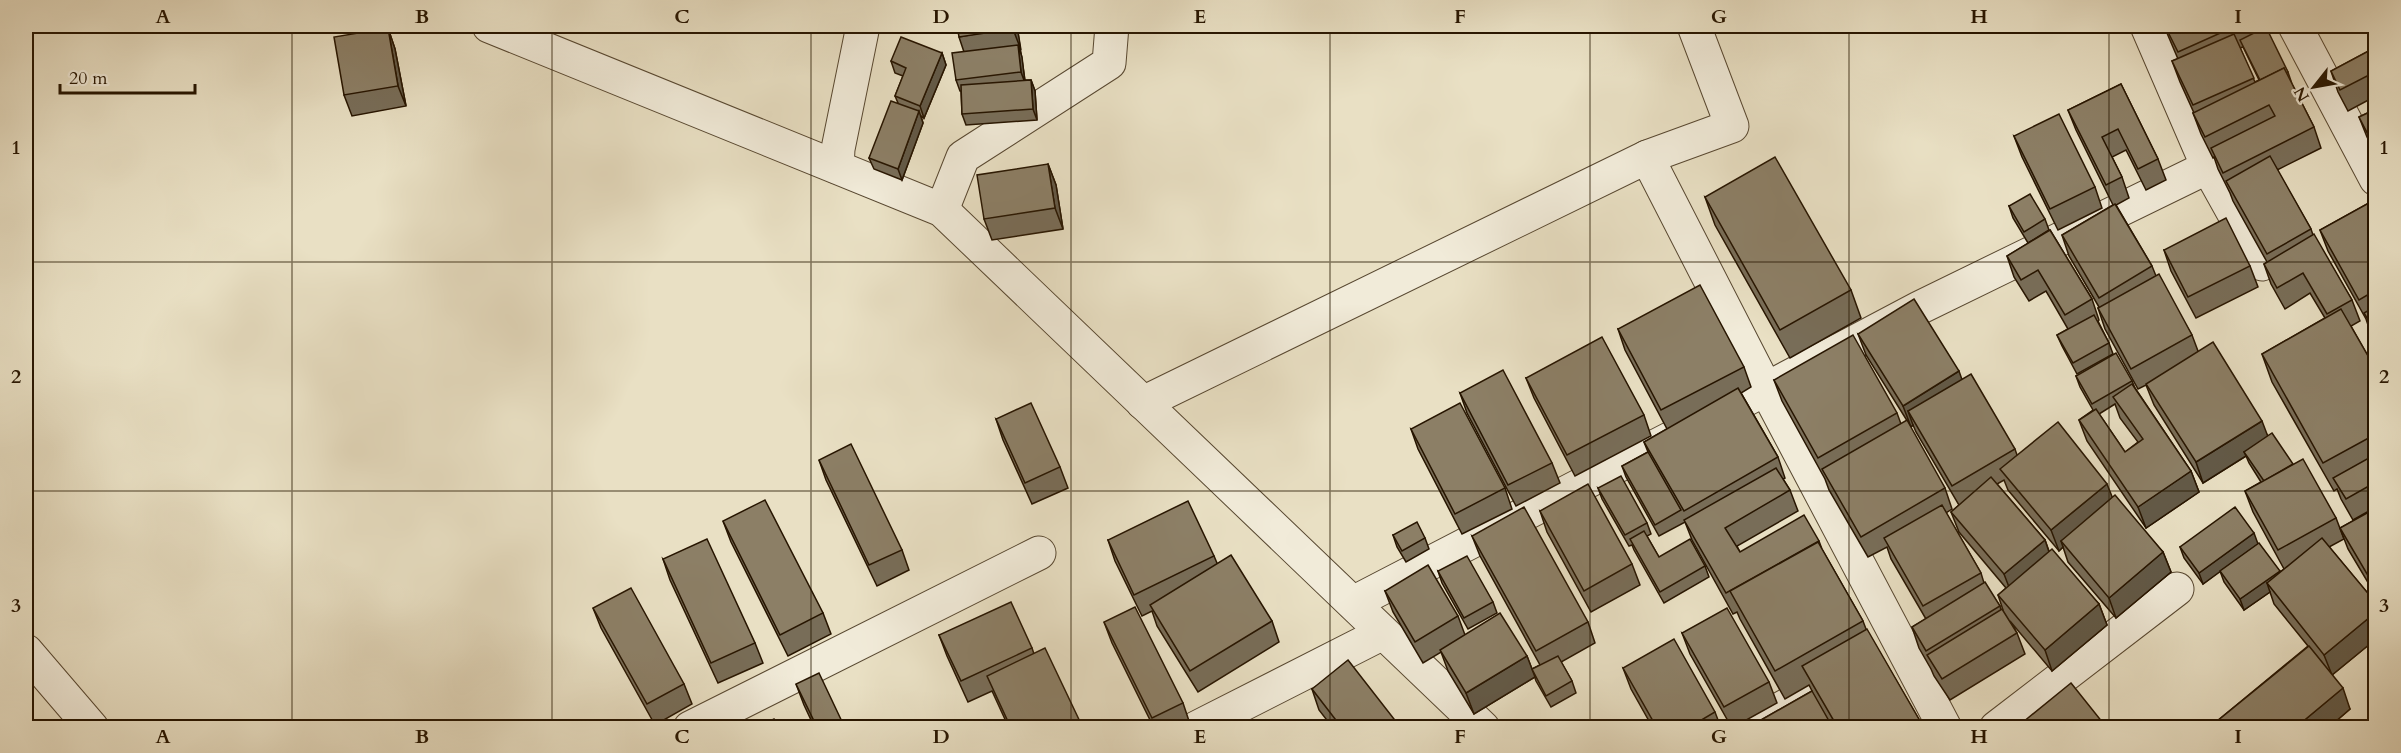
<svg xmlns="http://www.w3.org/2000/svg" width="2401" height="753" font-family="Cardo,serif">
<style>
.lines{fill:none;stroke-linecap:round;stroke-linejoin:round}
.minor-casing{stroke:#584831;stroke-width:35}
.tertiary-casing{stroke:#584831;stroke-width:35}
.minor{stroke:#f1ebd9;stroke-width:33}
.tertiary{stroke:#f1ebd9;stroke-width:33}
.wall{fill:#786d58;stroke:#271500;stroke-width:1.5;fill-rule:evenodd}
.shaded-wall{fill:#625947;stroke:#271500;stroke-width:1.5}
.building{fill:#8c7f66;stroke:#271500;stroke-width:1.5}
.grid{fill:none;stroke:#271500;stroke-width:1.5;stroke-opacity:0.55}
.neatline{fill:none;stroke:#271500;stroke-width:2}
.grid-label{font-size:20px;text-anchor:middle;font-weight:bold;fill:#271500}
</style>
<rect width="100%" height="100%" fill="#e9e0c4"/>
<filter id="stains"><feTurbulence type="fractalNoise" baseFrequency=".00333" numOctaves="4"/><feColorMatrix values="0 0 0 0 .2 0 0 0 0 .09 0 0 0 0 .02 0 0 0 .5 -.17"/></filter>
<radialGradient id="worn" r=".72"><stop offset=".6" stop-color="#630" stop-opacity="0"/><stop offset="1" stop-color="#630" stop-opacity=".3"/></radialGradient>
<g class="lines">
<defs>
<g id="minor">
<polyline points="2147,26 2208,167 2262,264"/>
<polyline points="2295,26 2376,179"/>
<polyline points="1647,157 1732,126 1694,26"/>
<polyline points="837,167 838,149 863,26"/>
<polyline points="942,210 963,157 1109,63 1112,26"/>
<polyline points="1143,403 1647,157 1766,389 1353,603"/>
<polyline points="26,651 92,728"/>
<polyline points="690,728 1039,553"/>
<polyline points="1196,728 1383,633"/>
<polyline points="1746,728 1852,669"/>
<polyline points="1945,728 1766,389 1919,308 2208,167"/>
<polyline points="1996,728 2177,589"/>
</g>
<polyline id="tertiary" points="489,26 942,210 1483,728"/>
</defs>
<use href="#minor" class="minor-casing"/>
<use href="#tertiary" class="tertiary-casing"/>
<use href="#minor" class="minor"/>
<use href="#tertiary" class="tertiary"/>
</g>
<g class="wall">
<polygon points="1017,26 1025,80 1031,80 1035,91 1037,120 966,125 962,114 961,91 960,91 956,80 964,52 959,37"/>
<path d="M2164,26H2259L2260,30L2288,72L2292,84L2314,127L2321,148L2277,170L2311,229L2313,235L2352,300L2360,321L2351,326L2376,370V507L2353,520L2341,499L2337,489L2334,491L2272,382L2262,354L2325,318L2310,293L2285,309L2271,284L2264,264L2267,262L2233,201L2230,193L2218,169L2214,157L2213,158L2201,134L2193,113H2194L2180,82L2172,61L2178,59ZM2243,47L2259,80L2255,82L2240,48Z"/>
<polygon points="388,28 395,49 406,106 352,116 344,95"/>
<polygon points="2376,47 2376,99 2374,97 2348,111 2338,92 2331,71"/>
<polygon points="942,53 946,65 924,118 921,116 923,123 902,180 874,169 869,158 898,103 895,96 903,76 895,73 891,61"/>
<polygon points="2121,84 2158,159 2166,180 2146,190 2126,150 2112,157 2122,177 2129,198 2116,205 2152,266 2156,276 2192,335 2198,351 2336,518 2344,539 2329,547 2376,603 2376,639 2332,675 2350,709 2328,728 2218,728 2216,722 2308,646 2274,604 2270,592 2244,610 2224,582 2220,571 2203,584 2184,558 2180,547 2258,544 2280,572 2284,569 2253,512 2245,491 2261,482 2249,463 2246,456 2203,483 2154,405 2146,385 2138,389 2105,329 2098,308 2099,307 2069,256 2062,235 2113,205 2076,130 2068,110"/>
<polygon points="2376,109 2376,155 2367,137 2359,117"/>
<polygon points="2014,136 2095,187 2102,208 2058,230 2022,157"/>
<polygon points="1048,164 1056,185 1063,229 992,240 984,219"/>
<polygon points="1705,197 1851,290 1861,318 1790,358 1715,225"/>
<polygon points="2376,199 2376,341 2371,334 2366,319 2328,251 2320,230"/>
<polygon points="2009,206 2045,219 2049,230 2028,243 2013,218"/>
<polygon points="2050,230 2092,299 2099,320 2098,321 2109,343 2113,354 2077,374 2062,346 2057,335 2068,329 2046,291 2029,301 2014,277 2007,256"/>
<polygon points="2164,250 2250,266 2258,287 2196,318 2171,271"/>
<polygon points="1618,329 1744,367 1751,387 1741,393 1778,457 1785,478 1783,479 1790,490 1798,511 1737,546 1740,552 1819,541 1822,549 1863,621 1866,629 1924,728 1747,728 1812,691 1809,685 1785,699 1740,619 1737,612 1733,614 1692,540 1685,522 1659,536 1626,477 1622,466 1648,452 1644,442 1667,429 1625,350"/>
<polygon points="1858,334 1962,379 2015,449 2017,455 2112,497 2163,552 2171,572 2116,618 2068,562 2063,547 2059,551 2008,490 2004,480 1997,484 2045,540 2049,551 2099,604 2107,625 2052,671 2010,621 2017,633 2025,654 1950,700 1934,676 1931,669 1919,648 1912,627 1926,619 1891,559 1887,547 1868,557 1829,490 1825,479 1782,401 1774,380 1897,413 1901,424 1945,488 1952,509 1946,513 1981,573 1984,583 2000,606 2001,610 2003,610 1998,595 2006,588 1959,532 1951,512 1959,505 1916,432 1913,425 1911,427 1866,355"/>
<path d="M2076,376L2132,381L2135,388L2191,471L2199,492L2146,528L2087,441L2079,420L2093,410L2080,387ZM2115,404L2120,418L2138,442L2125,452L2099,414Z"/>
<polygon points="1526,378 1644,415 1651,436 1575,476 1534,398"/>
<polygon points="1460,393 1552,463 1560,483 1516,506 1467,413"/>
<polygon points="996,419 1060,467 1068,488 1032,504 1003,440"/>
<polygon points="1411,429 1505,488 1512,509 1462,534 1418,449"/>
<polygon points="819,460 902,550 909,570 877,586 826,480"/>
<polygon points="1598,488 1647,523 1651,534 1647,536 1659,557 1705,566 1709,577 1664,603 1634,550 1632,545 1629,546 1602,499"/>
<polygon points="2376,508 2376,596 2348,549 2340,528"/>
<polygon points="1540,511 1632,564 1640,585 1591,612 1547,532"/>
<polygon points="723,521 823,613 831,634 788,656 731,542"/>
<polygon points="1393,535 1425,538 1429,549 1406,562 1397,547"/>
<polygon points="1472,536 1588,622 1595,643 1561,662 1572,681 1576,693 1551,707 1536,681 1532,669 1540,665 1480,556"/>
<polygon points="1108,540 1214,556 1217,563 1272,621 1279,642 1198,692 1157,626 1152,611 1142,616 1115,561"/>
<polygon points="663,559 755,643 763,663 718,683 670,580"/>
<polygon points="1438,571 1493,602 1497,613 1468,629 1442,583"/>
<polygon points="1385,591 1458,616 1465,635 1527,656 1535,677 1474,714 1448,671 1441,652 1423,663 1393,612"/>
<polygon points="593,608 684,684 692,704 655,725 601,628"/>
<polygon points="1104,622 1183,703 1190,724 1183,728 1154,728 1112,643"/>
<polygon points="1682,633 1769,682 1777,703 1732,728 1690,654"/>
<polygon points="939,635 1032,648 1034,654 1083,728 1009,728 992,691 968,702 947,656"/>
<polygon points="1623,668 1715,712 1721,728 1653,728 1631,689"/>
<polygon points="796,684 845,728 812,722 804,705"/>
<polygon points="1312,689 1401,728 1333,728 1319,710"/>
</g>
<g class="shaded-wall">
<polygon points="1012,26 1017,26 1021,50 1013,29"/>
<polygon points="388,28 395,49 406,106 398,86"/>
<polygon points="1018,45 1022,57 1025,83 1021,72"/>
<polygon points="942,53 946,65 924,118 920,106"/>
<polygon points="1031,80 1035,91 1037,120 1033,109"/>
<polygon points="919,111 923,123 902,180 898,169"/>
<polygon points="1048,164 1056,185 1063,229 1055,208"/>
<polygon points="1959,371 1966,391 1908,411 1913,425 1911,427 1903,406"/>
<polygon points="2262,421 2270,442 2244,452 2246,456 2203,483 2196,462"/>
<polygon points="2191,471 2199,492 2146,528 2138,507"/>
<polygon points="2107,484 2115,504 2061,541 2063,547 2059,551 2051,530"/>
<polygon points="2254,533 2258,544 2203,584 2199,573"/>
<polygon points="2045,540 2052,561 2012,595 2004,574"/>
<polygon points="2163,552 2171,572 2116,618 2109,598"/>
<polygon points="2280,571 2284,582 2267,583 2270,592 2244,610 2240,599"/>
<polygon points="2099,604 2107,625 2052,671 2045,650"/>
<polygon points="2376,612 2376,639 2332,675 2324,655"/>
<polygon points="1527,656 1535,677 1474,714 1466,693"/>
<polygon points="2343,688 2350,709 2328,728 2295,728"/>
</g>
<g class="building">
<polygon points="957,26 1012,26 1013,29 959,37"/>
<polygon points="2165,26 2236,26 2178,52"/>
<polygon points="2266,27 2288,72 2286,73 2284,68 2260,80 2240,40"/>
<polygon points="388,28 398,86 344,95 334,37"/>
<polygon points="2234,34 2254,78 2193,105 2172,61"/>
<polygon points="901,37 942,53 920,106 895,96 906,68 891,61"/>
<polygon points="1018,45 1021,72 956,80 952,53"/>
<polygon points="2376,47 2376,93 2367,76 2340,90 2331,71"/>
<polygon points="2284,68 2314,127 2223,173 2211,148 2275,116 2269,105 2205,137 2193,113"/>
<polygon points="1031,80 1033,109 962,114 961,85"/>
<polygon points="2121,84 2158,159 2138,169 2118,129 2102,137 2122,177 2106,185 2068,110"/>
<polygon points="891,101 919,111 898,169 869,158"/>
<polygon points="2376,109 2376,143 2373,144 2359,117"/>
<polygon points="2059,114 2095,187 2050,209 2014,136"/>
<polygon points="2270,156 2311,229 2267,254 2226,181"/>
<polygon points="1775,157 1851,290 1780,330 1705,197"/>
<polygon points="1048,164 1055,208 984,219 977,175"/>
<polygon points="2030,194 2045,219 2024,232 2009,206"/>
<polygon points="2376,199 2376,290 2359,300 2320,230"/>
<polygon points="2115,204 2152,266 2099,298 2062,235"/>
<polygon points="2226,218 2250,266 2188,297 2164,250"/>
<polygon points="2050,230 2092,299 2065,315 2038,270 2021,280 2007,256"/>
<polygon points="2314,234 2352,300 2327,314 2303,273 2277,288 2264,264"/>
<polygon points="2159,274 2192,335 2131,369 2098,308"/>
<polygon points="1700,285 1744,367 1661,410 1618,329"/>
<polygon points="1914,299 1959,371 1903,406 1858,334"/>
<polygon points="2376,306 2376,333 2364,313"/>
<polygon points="2341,309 2376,370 2376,434 2323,463 2262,354"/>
<polygon points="2094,315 2109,343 2073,363 2057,335"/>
<polygon points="1853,335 1897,413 1818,458 1774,380"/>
<polygon points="1602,337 1644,415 1567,455 1526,378"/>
<polygon points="2213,342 2262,421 2196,462 2146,384"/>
<polygon points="2116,353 2132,381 2092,404 2076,376"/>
<polygon points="1503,370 1552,463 1508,485 1460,393"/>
<polygon points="1971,374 2015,449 1952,486 1908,411"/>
<polygon points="2132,384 2191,471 2138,507 2079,420 2096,409 2125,452 2143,439 2113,397"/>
<polygon points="1738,388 1778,457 1684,511 1644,442"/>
<polygon points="1031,403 1060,467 1025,483 996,419"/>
<polygon points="1460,403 1505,488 1455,514 1411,429"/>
<polygon points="1907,420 1945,488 1861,537 1822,469"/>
<polygon points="2058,422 2107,484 2051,530 2000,469"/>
<polygon points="2272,433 2293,464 2264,481 2244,452"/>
<polygon points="851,444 902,550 869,565 819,460"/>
<polygon points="1648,452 1681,510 1655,525 1622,466"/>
<polygon points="2376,454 2376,482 2346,499 2333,478"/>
<polygon points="2303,459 2336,518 2278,550 2245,491"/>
<polygon points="1776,468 1790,490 1725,528 1740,552 1804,515 1819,541 1726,593 1684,520"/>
<polygon points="1621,476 1647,523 1625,535 1598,488"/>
<polygon points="1991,477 2045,540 2004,574 1951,512"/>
<polygon points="1588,484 1632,564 1584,591 1540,511"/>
<polygon points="2115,495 2163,552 2109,598 2061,541"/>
<polygon points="765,500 823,613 780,635 723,521"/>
<polygon points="1188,501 1214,556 1134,595 1108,540"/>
<polygon points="1942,505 1981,573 1923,606 1884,538"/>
<polygon points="1524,507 1588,622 1536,651 1472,536"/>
<polygon points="2235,507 2254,533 2199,573 2180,547"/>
<polygon points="2376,508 2376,576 2370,579 2340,528"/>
<polygon points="1417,522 1425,538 1402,551 1393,535"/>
<polygon points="1644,531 1659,557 1690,539 1705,566 1660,592 1630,539"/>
<polygon points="2322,538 2376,603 2376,612 2324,655 2267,583"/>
<polygon points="707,539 755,643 711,663 663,559"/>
<polygon points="1818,542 1863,621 1775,671 1730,591"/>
<polygon points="2259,543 2280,571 2240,599 2220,571"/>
<polygon points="2052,549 2099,604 2045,650 1998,595"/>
<polygon points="1231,555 1272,621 1190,671 1150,605"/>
<polygon points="1467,556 1493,602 1464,618 1438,571"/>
<polygon points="1428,565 1458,616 1415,642 1385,591"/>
<polygon points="1985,582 2000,606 1926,651 1912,627"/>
<polygon points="631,588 684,684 647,704 593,608"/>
<polygon points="1011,602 1032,648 961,681 939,635"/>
<polygon points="1135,607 1183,703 1152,718 1104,622"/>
<polygon points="1727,608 1769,682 1724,707 1682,633"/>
<polygon points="2002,609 2017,633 1942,679 1927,655"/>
<polygon points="1500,613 1527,656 1466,693 1440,650"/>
<polygon points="1867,629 1924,728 1838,728 1802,666"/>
<polygon points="1674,639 1715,712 1688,728 1657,728 1623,668"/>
<polygon points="2309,646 2343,688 2295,728 2220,728 2216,722"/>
<polygon points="1045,648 1083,728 1011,728 987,676"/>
<polygon points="1558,656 1572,681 1546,696 1532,669"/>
<polygon points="1348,660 1401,728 1342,728 1312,689"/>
<polygon points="819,673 845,728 801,728 814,721 796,684"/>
<polygon points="2071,683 2107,728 2028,728 2023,722"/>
<polygon points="1812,691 1833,728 1747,728"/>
<polygon points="774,719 777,728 755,728"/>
<polygon points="2150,720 2155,728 2140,728"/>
</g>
<path class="grid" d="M292,26V728M552,26V728M811,26V728M1071,26V728M1330,26V728M1590,26V728M1849,26V728M2109,26V728M26,262H2376M26,491H2376"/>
<rect width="2401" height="753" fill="none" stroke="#e9e0c4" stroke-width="66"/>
<g transform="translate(2314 87) rotate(239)" stroke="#f1ebd9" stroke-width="4.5" paint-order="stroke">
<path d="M0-4.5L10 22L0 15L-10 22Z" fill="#271500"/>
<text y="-9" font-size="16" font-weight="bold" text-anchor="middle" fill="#271500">N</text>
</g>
<path d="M60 84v9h135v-9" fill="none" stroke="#271500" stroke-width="3"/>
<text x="69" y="84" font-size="18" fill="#271500" stroke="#f1ebd9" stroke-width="4.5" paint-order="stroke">20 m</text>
<rect x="33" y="33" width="2335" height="687" class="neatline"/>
<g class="grid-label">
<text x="163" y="23">A</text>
<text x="422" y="23">B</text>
<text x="682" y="23">C</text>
<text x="941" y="23">D</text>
<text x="1200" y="23">E</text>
<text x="1460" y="23">F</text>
<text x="1719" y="23">G</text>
<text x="1979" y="23">H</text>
<text x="2238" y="23">I</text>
<text x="16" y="154">1</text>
<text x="2384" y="154">1</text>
<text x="16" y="383">2</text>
<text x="2384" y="383">2</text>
<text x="16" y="612">3</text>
<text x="2384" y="612">3</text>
<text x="163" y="743">A</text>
<text x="422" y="743">B</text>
<text x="682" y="743">C</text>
<text x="941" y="743">D</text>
<text x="1200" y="743">E</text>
<text x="1460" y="743">F</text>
<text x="1719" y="743">G</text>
<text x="1979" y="743">H</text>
<text x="2238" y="743">I</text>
</g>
<rect width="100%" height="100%" filter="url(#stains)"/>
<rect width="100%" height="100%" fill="url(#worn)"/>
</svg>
